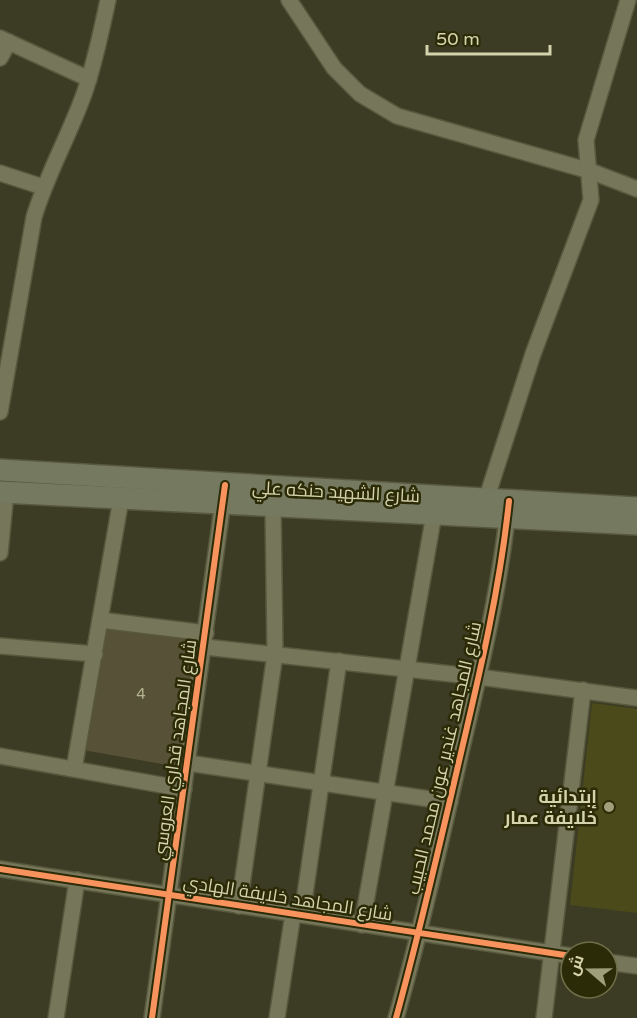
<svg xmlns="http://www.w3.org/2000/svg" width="637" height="1018" font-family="'Varela Round',Cairo,sans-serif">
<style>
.built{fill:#4b4a1b}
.building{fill:#565137}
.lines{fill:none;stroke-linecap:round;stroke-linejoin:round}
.minor-casing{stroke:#58583e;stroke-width:18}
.secondary-casing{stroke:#58583e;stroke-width:24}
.minor{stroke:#76765a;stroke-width:15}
.secondary{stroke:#75795f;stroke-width:21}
.cycleway-casing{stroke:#2c2b07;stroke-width:10}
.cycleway{stroke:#f8935d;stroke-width:6}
.poi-dot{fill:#9f9f7c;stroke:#2c2b07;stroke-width:2}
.labels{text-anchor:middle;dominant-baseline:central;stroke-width:5;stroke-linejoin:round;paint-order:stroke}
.number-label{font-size:15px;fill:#b4b38f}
.street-label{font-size:18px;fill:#d4d4ac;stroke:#2c2b07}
.poi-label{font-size:18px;font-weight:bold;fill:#d4d4ac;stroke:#2c2b07;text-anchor:end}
</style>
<rect width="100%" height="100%" fill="#3c3c24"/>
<polygon class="built" points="592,703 637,709 637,913 570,905"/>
<polygon class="building" points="105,625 199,637 179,767 83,750"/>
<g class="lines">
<defs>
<g id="minor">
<polyline points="289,0 334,68 360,94 397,116 590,171 637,189"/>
<polyline points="0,38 89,79"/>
<polyline points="0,58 9,42"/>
<polyline points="0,173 43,187"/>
<path d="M0,412L34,217C47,174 69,136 84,94C95,63 101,32 108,0"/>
<polyline points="486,500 533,354 591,200 586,140 628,0"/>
<polyline points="0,553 6,493"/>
<polyline points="100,620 206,633"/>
<polyline points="0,646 95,654"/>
<polyline points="205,647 479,677 637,698"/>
<polyline points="0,756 184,789"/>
<polyline points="188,763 450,802"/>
<polyline points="74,769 121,499"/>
<polyline points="0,869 571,956"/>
<polyline points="239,906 275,654 273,506"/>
<polyline points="302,915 339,661"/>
<polyline points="362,925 434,514"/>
<polyline points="607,962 637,966"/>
<polyline points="56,1018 77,880"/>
<polyline points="152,1018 224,494"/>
<polyline points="277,1018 293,914"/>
<path d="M396,1018C421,930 441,841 461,752C480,672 499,592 508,510"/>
<polyline points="544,1018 583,690"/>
</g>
<g id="secondary">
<polyline points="0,470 637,508"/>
<polyline points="0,492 637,524"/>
</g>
</defs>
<use href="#minor" class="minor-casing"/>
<use href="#secondary" class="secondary-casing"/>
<use href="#minor" class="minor"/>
<use href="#secondary" class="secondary"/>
<defs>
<g id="cycleway">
<polyline points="0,869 571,956"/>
<polyline points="152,1018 225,485"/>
<path d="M396,1018C420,931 440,844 460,757C480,672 500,588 509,501"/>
</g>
</defs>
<use href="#cycleway" class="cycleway-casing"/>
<use href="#cycleway" class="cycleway"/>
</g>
<circle class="poi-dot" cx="609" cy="807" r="6"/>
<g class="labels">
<g class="number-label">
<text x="141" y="694">4</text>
</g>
<g class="street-label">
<text transform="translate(336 492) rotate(3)">شارع الشهيد حنكه علي</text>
<text transform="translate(175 750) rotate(-82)">شارع المجاهد قداري العروسي</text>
<text transform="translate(444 758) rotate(-77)">شارع المجاهد غندير عون محمد الحبيب</text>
<text transform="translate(288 898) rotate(9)">شارع المجاهد خلايفة الهادي</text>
</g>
<g class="poi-label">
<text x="597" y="797">إبتدائية<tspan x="597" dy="21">خلايفة عمار</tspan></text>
</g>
</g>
<g transform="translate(589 970) rotate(290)"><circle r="28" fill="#2c2b07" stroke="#6f6f49" stroke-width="1.5"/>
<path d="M0-4.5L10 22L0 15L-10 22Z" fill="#9f9f7c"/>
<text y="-9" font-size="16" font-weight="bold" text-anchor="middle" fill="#d4d4ac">ش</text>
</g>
<path d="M427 45v9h123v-9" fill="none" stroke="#d4d4ac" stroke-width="3"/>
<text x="436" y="45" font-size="18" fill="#d4d4ac" stroke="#2c2b07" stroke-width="4.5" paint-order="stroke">50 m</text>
</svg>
